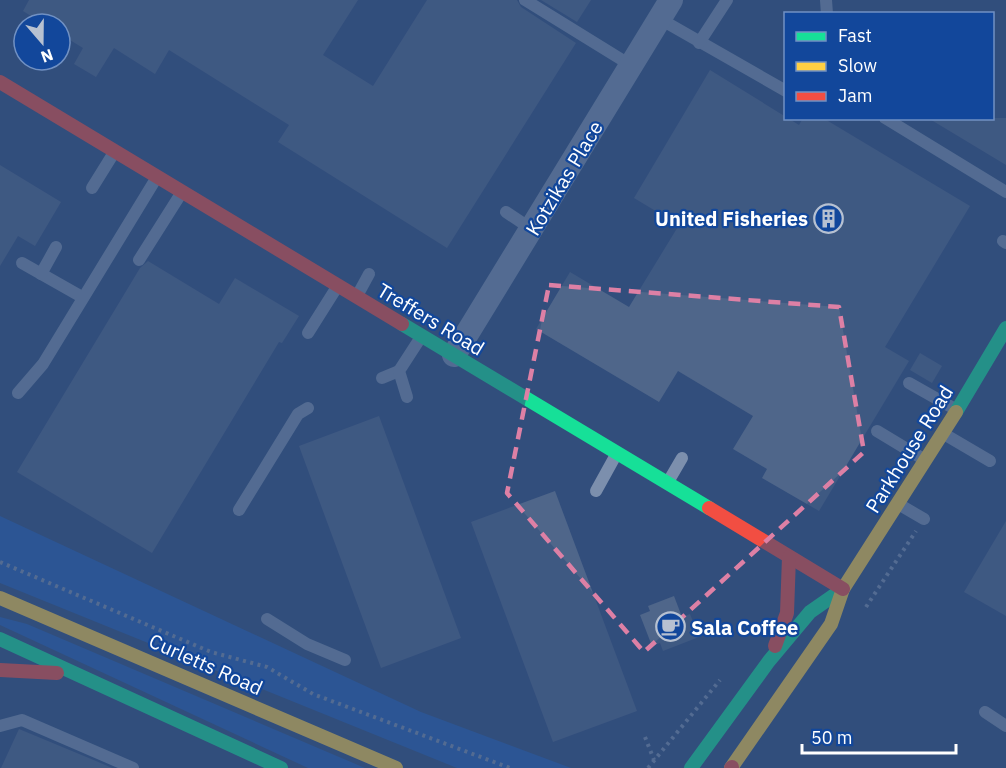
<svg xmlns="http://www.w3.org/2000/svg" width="1006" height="768" font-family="'IBM Plex Sans',sans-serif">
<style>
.green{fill:#265eb1}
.building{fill:#4f668a}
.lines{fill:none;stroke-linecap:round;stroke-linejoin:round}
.path{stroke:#7c8fad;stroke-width:4;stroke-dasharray:3 4.5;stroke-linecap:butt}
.lane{stroke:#7c8fad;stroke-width:12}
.street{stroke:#7c8fad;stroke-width:24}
.fast{stroke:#16e098;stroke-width:14}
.slow{stroke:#ffcf43;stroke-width:14}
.jam{stroke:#f24e42;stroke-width:14}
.marked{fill:none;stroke:#dd80a5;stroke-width:4.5;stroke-dasharray:12 8;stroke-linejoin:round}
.labels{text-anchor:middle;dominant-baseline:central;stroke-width:4.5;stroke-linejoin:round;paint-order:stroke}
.street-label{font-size:20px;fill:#fff;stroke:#12479b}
.poi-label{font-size:20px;font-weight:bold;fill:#fff;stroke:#12479b;text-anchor:end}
</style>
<rect width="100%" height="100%" fill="#324e7c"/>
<g class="green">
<polygon points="0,516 421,712 571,768 457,768 0,583"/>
<polygon points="0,617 27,624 365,768 308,768 0,625"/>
</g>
<g class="building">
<polygon points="29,0 358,0 323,55 373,86 427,0 517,0 521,7 576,43 447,248 278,142 289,125 169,50 155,74 114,48 96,77 74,64 83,48 60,34 60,24 44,24 23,11"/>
<polygon points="541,0 591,0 577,22"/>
<polygon points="710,70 799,125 803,118 823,118 970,206 885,347 909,361 819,511 762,478 767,469 733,449 753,416 678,371 659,402 536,329 570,272 629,307 679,225 634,198"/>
<polygon points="928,118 1006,118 1006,165"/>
<polygon points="0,165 61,202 35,246 18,236 0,266"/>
<polygon points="148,261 219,304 235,278 299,316 282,343 279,342 152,553 17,472 140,268"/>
<polygon points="920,353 942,366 932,383 910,370"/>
<polygon points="379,416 461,638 381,668 299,446"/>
<polygon points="555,491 637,711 553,742 471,522"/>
<polygon points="1006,521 1006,616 964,592"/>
<polygon points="674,596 682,617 690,614 699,637 663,651 660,643 652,646 640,615 650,611 648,606"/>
<polygon points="19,729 96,761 112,768 1,768"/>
</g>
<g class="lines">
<g class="path">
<polyline points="0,562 211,652 267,667 313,694 510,768"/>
<polyline points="866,607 916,531"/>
<polyline points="645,737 654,760"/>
<polyline points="648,768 720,680"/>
</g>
<g class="lane">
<polyline points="525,0 632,66"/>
<polyline points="826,0 827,14"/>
<polyline points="660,19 786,91"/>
<polyline points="699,43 727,0"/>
<polyline points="885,118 1006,192"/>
<polyline points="92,188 115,151"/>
<polyline points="506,212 533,230"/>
<polyline points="1003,241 1006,243"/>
<polyline points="139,260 182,192"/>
<polyline points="22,263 82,297"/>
<polyline points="41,274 56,247"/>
<polyline points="357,296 369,274"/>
<polyline points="308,333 337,287"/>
<polyline points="382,378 399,371"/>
<polyline points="909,383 955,409"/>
<polyline points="18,393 43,364 157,177"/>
<polyline points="407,397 399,371 421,337"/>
<polyline points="877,431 925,460"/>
<polyline points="944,434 990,461"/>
<polyline points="668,482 682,458"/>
<polyline points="596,491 617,453"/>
<polyline points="900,505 924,519"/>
<polyline points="239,510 298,414 308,408"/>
<polyline points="267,619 307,644 345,660"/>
<polyline points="985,712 1006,726"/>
<polyline points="0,726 22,720 133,768"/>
</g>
<polyline class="street" points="454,355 671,0"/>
<g class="fast">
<polyline points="402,324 709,508"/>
<polyline points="956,412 1006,328"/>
<polyline points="0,639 281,768"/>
<polyline points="691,768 769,661 810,612 843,589"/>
</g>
<g class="slow">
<polyline points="0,598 396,768"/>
<polyline points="731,768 831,624 843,589 956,412"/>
</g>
<g class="jam">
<polyline points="0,82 402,324"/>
<polyline points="709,508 843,589"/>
<polyline points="775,646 787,613 789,557"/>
<polyline points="0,670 57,673"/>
<polyline points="731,768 732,767"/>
</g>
</g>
<path d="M0 0H1006V768H0ZM549,285L839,307L864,452L644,652L507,493Z" fill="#324e7c" fill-opacity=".55" fill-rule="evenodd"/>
<path class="marked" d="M549,285L839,307L864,452L644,652L507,493Z"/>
<defs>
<symbol id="building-ring" viewBox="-11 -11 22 22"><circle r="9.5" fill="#12479b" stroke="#b7c1d1" stroke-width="1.5"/><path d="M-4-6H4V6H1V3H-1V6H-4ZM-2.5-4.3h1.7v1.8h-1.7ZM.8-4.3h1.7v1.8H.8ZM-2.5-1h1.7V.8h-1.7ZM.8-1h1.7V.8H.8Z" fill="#b7c1d1"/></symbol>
<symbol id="cafe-ring" viewBox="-11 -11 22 22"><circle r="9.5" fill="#12479b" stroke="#b7c1d1" stroke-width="1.5"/><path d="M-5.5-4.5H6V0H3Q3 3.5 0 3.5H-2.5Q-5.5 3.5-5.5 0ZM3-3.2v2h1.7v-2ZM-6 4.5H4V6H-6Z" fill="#b7c1d1"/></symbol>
</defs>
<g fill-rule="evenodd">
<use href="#building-ring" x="812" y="202" width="33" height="33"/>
<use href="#cafe-ring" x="654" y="610" width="33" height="33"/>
</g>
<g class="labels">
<g class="street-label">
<text transform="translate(564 178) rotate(-59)">Kotzikas Place</text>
<text transform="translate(431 319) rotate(31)">Treffers Road</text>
<text transform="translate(909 449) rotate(-58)">Parkhouse Road</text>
<text transform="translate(206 664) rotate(24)">Curletts Road</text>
</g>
<g class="poi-label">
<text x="808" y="218">United Fisheries</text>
<text x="691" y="627" text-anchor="start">Sala Coffee</text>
</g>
</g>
<rect x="784" y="12" width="210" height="108" fill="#12479b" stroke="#7191c3" stroke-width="1.5"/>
<rect x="796" y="32" width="30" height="9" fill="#16e098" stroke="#7191c3" stroke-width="1.5"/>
<text x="838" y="42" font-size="18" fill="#ffffff">Fast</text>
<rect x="796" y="62" width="30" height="9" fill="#ffcf43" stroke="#7191c3" stroke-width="1.5"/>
<text x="838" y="72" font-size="18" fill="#ffffff">Slow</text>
<rect x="796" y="92" width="30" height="9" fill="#f24e42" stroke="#7191c3" stroke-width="1.5"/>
<text x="838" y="102" font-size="18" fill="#ffffff">Jam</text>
<g transform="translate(42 42) rotate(160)"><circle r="28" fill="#12479b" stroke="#7191c3" stroke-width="1.5"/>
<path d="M0-4.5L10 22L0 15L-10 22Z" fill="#b7c1d1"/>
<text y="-9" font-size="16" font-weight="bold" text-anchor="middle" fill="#ffffff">N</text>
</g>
<path d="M802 744v9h154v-9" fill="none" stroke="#ffffff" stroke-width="3"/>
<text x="811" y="744" font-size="18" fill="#ffffff" stroke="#12479b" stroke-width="4.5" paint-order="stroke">50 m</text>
</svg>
